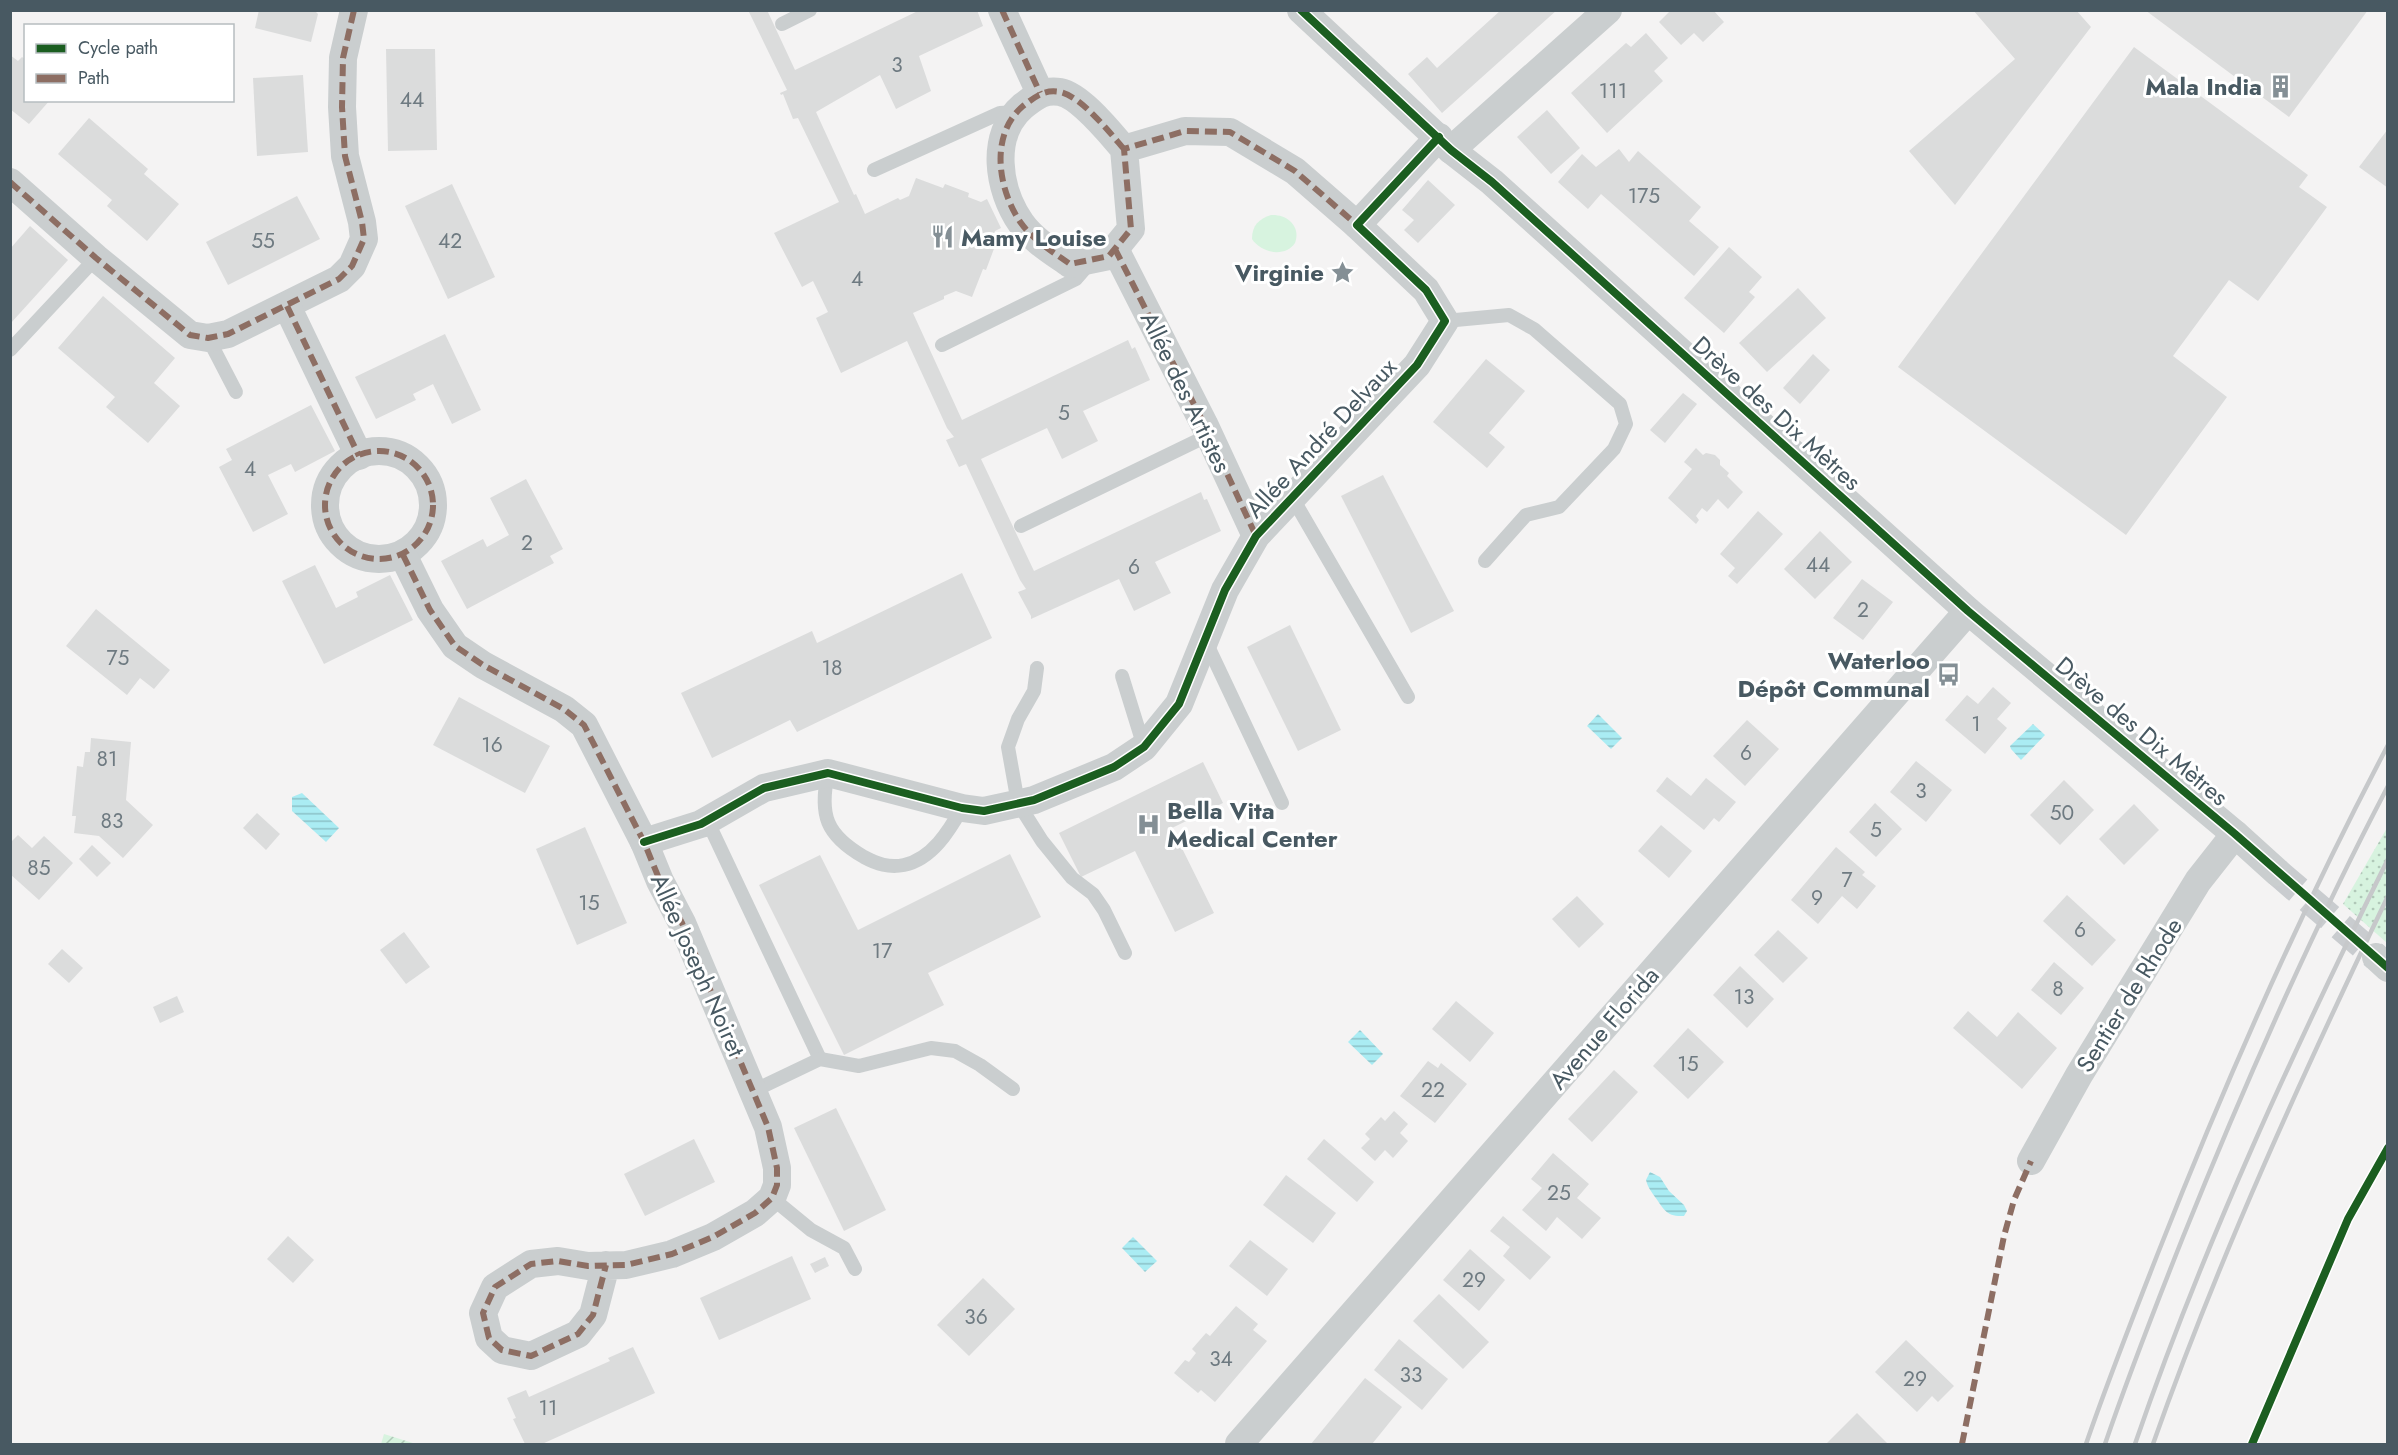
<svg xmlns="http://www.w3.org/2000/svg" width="2398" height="1455" font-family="Jost,sans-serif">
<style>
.grass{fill:url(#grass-dots)}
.park{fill:#d7f3df}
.garden{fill:url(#garden-furrows)}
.water{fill:url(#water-rules)}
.building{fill:#dbdcdc}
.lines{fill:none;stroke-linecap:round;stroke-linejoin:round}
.minor-tunnel{stroke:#c9cccf;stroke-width:28;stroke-dasharray:28 14;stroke-linecap:butt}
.service{stroke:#cacecf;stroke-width:14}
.minor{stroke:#cacecf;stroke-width:28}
.rail{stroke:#c6c8ca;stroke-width:4.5}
.quiet{stroke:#8d6e63;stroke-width:6;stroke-dasharray:12 6;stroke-linecap:butt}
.cycleway-casing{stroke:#fff;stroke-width:11}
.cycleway{stroke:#1b5e20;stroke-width:8}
.labels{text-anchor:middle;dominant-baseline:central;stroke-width:6;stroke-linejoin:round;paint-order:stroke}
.number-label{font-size:21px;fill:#6e7a81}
.poi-label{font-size:24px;font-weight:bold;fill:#485962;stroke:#fff;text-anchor:end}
.street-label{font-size:24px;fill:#485962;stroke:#fff}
</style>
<defs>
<pattern id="grass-dots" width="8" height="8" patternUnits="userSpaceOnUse" patternTransform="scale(1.5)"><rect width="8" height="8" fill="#d7f3df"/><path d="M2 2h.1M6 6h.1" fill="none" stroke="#b0c8b8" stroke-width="1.8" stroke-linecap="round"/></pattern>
<pattern id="garden-furrows" width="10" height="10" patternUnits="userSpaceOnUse" patternTransform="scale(1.5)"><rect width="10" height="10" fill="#d7f3df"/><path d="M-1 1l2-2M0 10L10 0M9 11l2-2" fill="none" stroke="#b0c8b8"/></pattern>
<pattern id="water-rules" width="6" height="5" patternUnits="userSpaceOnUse" patternTransform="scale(1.5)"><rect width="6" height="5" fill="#aaecf3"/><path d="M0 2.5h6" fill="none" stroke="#8cc2c8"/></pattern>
</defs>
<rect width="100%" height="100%" fill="#f4f3f3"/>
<polygon class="grass" points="2387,828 2387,943 2343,904"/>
<path class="park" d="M1271,215C1288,214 1301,227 1295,243C1285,258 1261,253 1252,239C1252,225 1259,219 1271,215Z"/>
<polygon class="garden" points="384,1434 416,1444 381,1444"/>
<g class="water">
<polygon points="1598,714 1622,738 1611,749 1587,726"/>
<polygon points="2033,724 2045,735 2021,760 2011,749 2010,746"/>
<polygon points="302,793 339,828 326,842 292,811 292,797"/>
<polygon points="1360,1030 1383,1054 1372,1065 1348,1042"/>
<path d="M1650,1172L1660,1177L1669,1191L1684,1205L1687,1211L1684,1216C1666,1217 1664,1209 1655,1197C1651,1191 1648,1188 1646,1180Z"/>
<polygon points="1133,1237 1157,1261 1145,1272 1122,1248"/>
</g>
<g class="building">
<polygon points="259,10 314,10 318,14 311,42 255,28"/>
<polygon points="748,10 767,10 795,70 920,10 977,10 983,26 919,56 931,91 896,109 880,75 816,112 854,195 856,194 865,214 898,198 900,200 909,196 916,178 943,188 945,184 969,193 968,197 981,202 987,199 1001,228 995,231 991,245 995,246 986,270 983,269 972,297 956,291 944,296 944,299 913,313 962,420 1128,340 1132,349 1135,347 1150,380 1083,411 1098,441 1062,459 1047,428 981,459 1034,571 1201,492 1204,500 1207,499 1221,531 1155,562 1171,593 1134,611 1119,579 1031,619 1031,616 1018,592 1026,589 1020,580 966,464 959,467 946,440 954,437 947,428 907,341 841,373 816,318 828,312 813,281 802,287 774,233 839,202 798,118 793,119 783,94 781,95 780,93 787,90"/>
<polygon points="1501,10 1557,10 1442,113 1408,74 1427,57 1437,68"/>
<polygon points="1671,10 1713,10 1724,22 1703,42 1694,33 1681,45 1659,22"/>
<polygon points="1973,10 2076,10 2091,27 1955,205 1909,151 2015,59"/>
<polygon points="2145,10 2368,10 2289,117"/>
<polygon points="1646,33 1668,58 1654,71 1663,81 1607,133 1571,93 1626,43 1631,47"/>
<polygon points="2134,47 2308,175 2299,187 2327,207 2258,301 2229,280 2173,356 2227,397 2126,535 1898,367"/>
<polygon points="386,49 435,49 437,150 388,151"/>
<polygon points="10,55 18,61 22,57 26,60 26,100 50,100 29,124 10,109"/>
<polygon points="303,75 308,152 257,156 253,78"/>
<polygon points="1547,110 1580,148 1551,174 1517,137"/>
<polygon points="89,118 148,169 144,174 179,204 147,241 107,206 112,200 58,154"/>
<polygon points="2388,129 2388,188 2359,167"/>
<polygon points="1619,149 1629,162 1638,151 1701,207 1689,221 1719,247 1694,276 1601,194 1588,209 1558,182 1582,154 1596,167"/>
<polygon points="1428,180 1455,205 1418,243 1404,230 1414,220 1402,210"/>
<polygon points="452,184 495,277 448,299 405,206"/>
<polygon points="297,196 320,239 228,285 206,242"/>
<polygon points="30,226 68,260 10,324 10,249"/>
<polygon points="1729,247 1762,277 1749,292 1755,297 1724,333 1684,298"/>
<polygon points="1798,288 1826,318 1767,372 1739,343"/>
<polygon points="103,296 175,358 154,383 180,406 148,443 106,407 115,397 58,348"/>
<polygon points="445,334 481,410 452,424 433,384 413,394 416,400 376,419 355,377"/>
<polygon points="1813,354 1830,370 1800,404 1783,388"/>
<polygon points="1486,359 1525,391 1489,433 1505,447 1487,468 1433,422"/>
<polygon points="1683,393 1697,404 1665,443 1650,430"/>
<polygon points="311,405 335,451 295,472 291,464 268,475 288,514 253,532 219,467 232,460 226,449"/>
<polygon points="1696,448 1703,455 1706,453 1715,455 1720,460 1720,465 1729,473 1727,476 1743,492 1728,509 1718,499 1707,512 1702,508 1696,516 1699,520 1696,524 1668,498 1692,469 1684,462"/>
<polygon points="1383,475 1454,611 1411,633 1341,496"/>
<polygon points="526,479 563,549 550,556 554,563 467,609 441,561 483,539 487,547 509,535 490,498"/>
<polygon points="1758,511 1783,534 1737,584 1728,576 1735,568 1720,554"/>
<polygon points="1820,531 1852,562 1815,599 1784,569"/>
<polygon points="315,565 336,608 358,597 356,592 390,575 413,620 324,664 282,581"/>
<polygon points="962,573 992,638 797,732 790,720 712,758 681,693 812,631 817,643"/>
<polygon points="1862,579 1893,602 1863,640 1833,618"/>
<polygon points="96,609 170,670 154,689 140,678 127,695 66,646"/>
<polygon points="1290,625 1341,730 1298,751 1247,647"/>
<polygon points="1993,687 2011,703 1997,719 2007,728 1985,754 1945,720 1967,695 1978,704"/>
<polygon points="459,697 550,746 525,793 433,745"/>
<polygon points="1747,720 1779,749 1745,786 1713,756"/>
<polygon points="91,738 131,742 126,800 153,825 123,858 99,836 74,833 76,816 72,816 77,766 83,767 85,752 90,752"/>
<polygon points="1916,761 1952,790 1926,822 1890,792"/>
<polygon points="1203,762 1223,803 1172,828 1214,913 1175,932 1135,851 1081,877 1059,833"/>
<polygon points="1667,777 1691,796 1706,778 1736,802 1719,822 1714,818 1704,830 1656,791"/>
<polygon points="2064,780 2094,810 2060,845 2030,815"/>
<polygon points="1875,803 1902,829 1876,857 1849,832"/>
<polygon points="2134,804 2159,830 2124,865 2099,839"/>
<polygon points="257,813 280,834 266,850 243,828"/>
<polygon points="1661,825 1692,851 1669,878 1638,851"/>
<polygon points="585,827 627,923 577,945 536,849"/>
<polygon points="18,835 32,848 44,836 73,863 39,900 10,874 10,843"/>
<polygon points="92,845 111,863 97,877 79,859"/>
<polygon points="1836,847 1865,872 1862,875 1876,886 1857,909 1842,896 1818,924 1791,900"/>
<polygon points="1010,854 1041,917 928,973 944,1005 844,1055 759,885 820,855 858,930"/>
<polygon points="2067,895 2116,940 2092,966 2043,921"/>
<polygon points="1577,896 1604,924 1579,948 1552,919"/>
<polygon points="1778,930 1808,958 1783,983 1754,955"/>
<polygon points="404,932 430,967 406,984 380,950"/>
<polygon points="62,949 83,968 69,983 48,964"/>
<polygon points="2054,962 2084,988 2061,1015 2031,990"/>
<polygon points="1740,966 1774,999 1747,1028 1713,995"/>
<polygon points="177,996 184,1012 160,1023 153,1007"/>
<polygon points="1456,1001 1494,1033 1470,1062 1432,1029"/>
<polygon points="1968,1011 1997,1037 2018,1012 2057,1048 2022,1089 1953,1028"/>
<polygon points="1688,1028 1724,1062 1688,1099 1653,1066"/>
<polygon points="1428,1061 1438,1068 1441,1063 1467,1084 1435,1123 1400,1096"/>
<polygon points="1614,1070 1638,1092 1592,1142 1568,1119"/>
<polygon points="836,1108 886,1210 844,1231 794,1128"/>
<polygon points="1394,1111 1408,1124 1400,1133 1408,1141 1393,1158 1385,1150 1375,1161 1361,1148 1370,1139 1365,1134 1381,1117 1385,1121"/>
<polygon points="694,1139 715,1182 645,1216 624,1174"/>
<polygon points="1324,1139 1374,1182 1357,1202 1307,1159"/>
<polygon points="1553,1153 1589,1184 1577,1198 1601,1218 1582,1239 1557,1217 1546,1231 1522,1210 1542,1188 1531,1179"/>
<polygon points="1286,1175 1336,1213 1313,1243 1263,1205"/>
<polygon points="1503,1216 1551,1257 1530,1280 1503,1256 1510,1247 1490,1231"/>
<polygon points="288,1236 314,1260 293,1283 267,1259"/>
<polygon points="1250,1240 1288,1269 1267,1296 1229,1266"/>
<polygon points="1470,1249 1505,1280 1479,1311 1443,1280"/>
<polygon points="792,1256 811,1299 719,1340 700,1298"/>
<polygon points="825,1257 829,1266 815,1273 810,1264"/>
<polygon points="983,1278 1015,1309 969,1356 937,1325"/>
<polygon points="1439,1294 1489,1342 1463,1369 1413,1321"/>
<polygon points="1236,1306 1258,1324 1253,1330 1267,1341 1215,1402 1201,1390 1198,1393 1174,1373 1185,1360 1189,1362 1196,1353 1192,1349 1206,1333 1210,1336"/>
<polygon points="1399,1339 1448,1379 1422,1410 1374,1370"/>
<polygon points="1906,1340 1954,1386 1938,1402 1932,1396 1917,1412 1875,1372"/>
<polygon points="633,1347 655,1393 542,1444 525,1444 513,1419 516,1418 507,1398 526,1390 529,1397 610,1361 608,1358"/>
<polygon points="1365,1378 1402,1407 1372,1444 1311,1444"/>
<polygon points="1857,1413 1888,1444 1827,1443"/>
</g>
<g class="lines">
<polyline class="minor-tunnel" points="2277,872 2376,957"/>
<g class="service">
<polyline points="782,24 810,10"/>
<polyline points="874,170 1000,113 1016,112"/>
<polyline points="1445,321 1509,315 1534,329 1620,404 1626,424 1614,449 1559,507 1526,515 1485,561"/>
<polyline points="208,338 236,392"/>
<polyline points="942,345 1076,279 1089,264"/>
<polyline points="10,350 96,258"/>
<polyline points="1292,497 1408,697"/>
<polyline points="1021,526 1209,435"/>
<polyline points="1206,642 1282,803"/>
<polyline points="1037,668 1034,691 1018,719 1008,747 1018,803 1042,841 1072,878 1093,894 1104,910 1125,953"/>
<polyline points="1122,676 1144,747"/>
<path d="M828,773C819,815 826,835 864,857C877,864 889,868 904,865C932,859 949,831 962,808"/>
<polyline points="707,820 820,1059"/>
<polyline points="753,1091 820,1059 859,1066 931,1048 955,1051 980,1065 1013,1089"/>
<polyline points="772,1198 811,1230 844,1248 855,1269"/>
</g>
<g class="minor">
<polyline points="1002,10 1040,93"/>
<polyline points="1301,10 1451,150 1492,182 1968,611 2235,834 2277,872"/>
<path d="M1124,149C1110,133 1081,96 1060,92C1044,89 1035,97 1023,106C989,135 998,190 1021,223C1033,240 1053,252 1070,264L1109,256L1131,229L1124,149L1185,131L1230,132L1295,171L1357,225"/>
<polyline points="1451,150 1608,10"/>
<polyline points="10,182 96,258 190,335 208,338 228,334 339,279 352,266 364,239 362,222 345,156 342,107 343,58 354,10"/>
<polyline points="1115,249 1204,424 1256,536"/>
<polyline points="287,306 359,456"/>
<circle cx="379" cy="505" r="54"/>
<polyline points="403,555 430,610 455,646 483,665 564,709 584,725 644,842 660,881 682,923 768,1127 777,1168 777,1185 772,1198 755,1213 713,1237 672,1254 626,1265 588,1266 558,1261 531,1264 495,1287 483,1313 489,1338 502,1350 531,1356 578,1334 593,1315 606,1265"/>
<polyline points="644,842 701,824 764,788 828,773 962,808 984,811 1034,800 1114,767 1144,747 1179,704 1225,590 1256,536 1417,365 1445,321 1426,290 1357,225 1439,137"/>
<polyline points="2376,957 2388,968"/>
<polyline points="2031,1161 2079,1075 2198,881 2235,834"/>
<polyline points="1239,1444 1968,611"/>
</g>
<g class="rail">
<path d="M2086,1444C2108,1380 2133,1317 2158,1253C2226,1080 2301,910 2388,745"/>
<path d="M2105,1444C2129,1374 2156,1305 2183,1237C2245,1083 2311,933 2388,786"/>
<path d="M2135,1444C2204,1243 2294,1050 2388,859"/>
<path d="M2153,1444C2219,1257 2302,1076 2388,896"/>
</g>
<g class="quiet">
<polyline points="1002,10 1040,93"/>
<path d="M1124,149C1110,133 1081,96 1060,92C1044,89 1035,97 1023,106C989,135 998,190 1021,223C1033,240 1053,252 1070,264L1109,256L1131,229L1124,149L1185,131L1230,132L1295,171L1357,225"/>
<polyline points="10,182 96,258 190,335 208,338 228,334 339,279 352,266 364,239 362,222 345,156 342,107 343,58 354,10"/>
<polyline points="1115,249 1204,424 1256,536"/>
<polyline points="287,306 359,456"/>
<circle cx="379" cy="505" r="54"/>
<polyline points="403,555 430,610 455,646 483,665 564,709 584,725 644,842 660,881 682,923 768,1127 777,1168 777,1185 772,1198 755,1213 713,1237 672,1254 626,1265 588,1266 558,1261 531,1264 495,1287 483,1313 489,1338 502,1350 531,1356 578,1334 593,1315 606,1265"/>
<polyline points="1962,1444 2004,1236 2014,1200 2031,1161"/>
</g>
<defs>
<g id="cycleway">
<polyline points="1301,10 1451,150 1492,182 1968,611 2235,834 2388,968"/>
<polyline points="644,842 701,824 764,788 828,773 962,808 984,811 1034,800 1114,767 1144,747 1179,704 1225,590 1256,536 1417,365 1445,321 1426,290 1357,225 1439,137"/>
<polyline points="2252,1444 2348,1219 2388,1148"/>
</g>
</defs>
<use href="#cycleway" class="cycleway-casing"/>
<use href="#cycleway" class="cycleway"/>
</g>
<defs>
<symbol id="building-bare" viewBox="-9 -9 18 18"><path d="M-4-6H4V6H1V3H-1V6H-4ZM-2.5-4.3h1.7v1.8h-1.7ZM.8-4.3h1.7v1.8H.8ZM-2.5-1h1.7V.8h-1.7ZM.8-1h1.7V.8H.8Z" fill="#848f95" stroke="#fff" stroke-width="2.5" paint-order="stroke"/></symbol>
<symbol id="restaurant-bare" viewBox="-9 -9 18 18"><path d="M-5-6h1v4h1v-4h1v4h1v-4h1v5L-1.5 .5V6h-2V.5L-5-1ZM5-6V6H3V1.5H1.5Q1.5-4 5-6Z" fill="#848f95" stroke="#fff" stroke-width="2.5" paint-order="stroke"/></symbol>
<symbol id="sight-bare" viewBox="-9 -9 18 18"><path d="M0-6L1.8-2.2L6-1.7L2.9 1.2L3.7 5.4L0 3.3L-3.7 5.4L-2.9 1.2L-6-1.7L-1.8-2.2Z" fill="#848f95" stroke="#fff" stroke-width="2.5" paint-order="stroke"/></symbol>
<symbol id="bus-bare" viewBox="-9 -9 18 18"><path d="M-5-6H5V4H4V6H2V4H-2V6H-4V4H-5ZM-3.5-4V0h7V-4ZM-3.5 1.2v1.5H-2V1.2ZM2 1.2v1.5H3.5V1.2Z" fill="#848f95" stroke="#fff" stroke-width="2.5" paint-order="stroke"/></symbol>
<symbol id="hospital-bare" viewBox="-9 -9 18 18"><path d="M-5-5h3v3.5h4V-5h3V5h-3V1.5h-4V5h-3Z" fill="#848f95" stroke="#fff" stroke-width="2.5" paint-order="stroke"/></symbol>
</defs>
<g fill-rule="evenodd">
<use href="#building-bare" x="2264" y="70" width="33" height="33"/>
<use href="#restaurant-bare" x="926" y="220" width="33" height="33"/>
<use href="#sight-bare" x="1326" y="256" width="33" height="33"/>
<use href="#bus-bare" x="1932" y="658" width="33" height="33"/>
<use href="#hospital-bare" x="1132" y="808" width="33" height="33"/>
</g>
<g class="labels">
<g class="number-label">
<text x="897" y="65">3</text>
<text x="1613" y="91">111</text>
<text x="412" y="100">44</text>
<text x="1644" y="196">175</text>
<text x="263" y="241">55</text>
<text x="450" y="241">42</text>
<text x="857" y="279">4</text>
<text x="1064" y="413">5</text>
<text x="250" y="469">4</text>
<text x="527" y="543">2</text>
<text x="1818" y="565">44</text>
<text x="1134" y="567">6</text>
<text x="1863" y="610">2</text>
<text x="118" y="658">75</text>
<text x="832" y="668">18</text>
<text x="1976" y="724">1</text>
<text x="492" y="745">16</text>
<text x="1746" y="753">6</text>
<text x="107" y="759">81</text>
<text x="1921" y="791">3</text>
<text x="2062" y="813">50</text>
<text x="112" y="821">83</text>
<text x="1876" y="830">5</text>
<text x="39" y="868">85</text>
<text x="1847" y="880">7</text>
<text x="1817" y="898">9</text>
<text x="589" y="903">15</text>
<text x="2080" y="930">6</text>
<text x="882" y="951">17</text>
<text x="2058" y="989">8</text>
<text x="1744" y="997">13</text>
<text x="1688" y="1064">15</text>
<text x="1433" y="1090">22</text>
<text x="1559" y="1193">25</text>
<text x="1474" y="1280">29</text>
<text x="976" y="1317">36</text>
<text x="1221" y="1359">34</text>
<text x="1411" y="1375">33</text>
<text x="1915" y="1379">29</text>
<text x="548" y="1408">11</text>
</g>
<g class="poi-label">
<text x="2262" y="86">Mala India</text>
<text x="961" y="237" text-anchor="start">Mamy Louise</text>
<text x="1324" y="272">Virginie</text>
<text x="1930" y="660">Waterloo<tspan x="1930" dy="28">Dépôt Communal</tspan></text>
<text x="1167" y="810" text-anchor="start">Bella Vita<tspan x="1167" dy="28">Medical Center</tspan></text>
</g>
<g class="street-label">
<text transform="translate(1186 392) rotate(64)">Allée des Artistes</text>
<text transform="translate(1777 413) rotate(42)">Drève des Dix Mètres</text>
<text transform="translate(1321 438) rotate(-47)">Allée André Delvaux</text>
<text transform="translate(2142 731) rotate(40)">Drève des Dix Mètres</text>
<text transform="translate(698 965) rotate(66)">Allée Joseph Noiret</text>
<text transform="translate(2129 995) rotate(-58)">Sentier de Rhode</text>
<text transform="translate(1604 1028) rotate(-49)">Avenue Florida</text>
</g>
</g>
<rect width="2398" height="1455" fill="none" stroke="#485962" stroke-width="24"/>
<rect x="24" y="24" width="210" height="78" fill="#ffffff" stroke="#b6bdc0" stroke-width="1.5"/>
<rect x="36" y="44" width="30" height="9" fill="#1b5e20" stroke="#b6bdc0" stroke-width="1.5"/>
<text x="78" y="54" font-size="18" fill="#485962">Cycle path</text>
<rect x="36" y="74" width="30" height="9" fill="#8d6e63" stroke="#b6bdc0" stroke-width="1.5"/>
<text x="78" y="84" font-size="18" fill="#485962">Path</text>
</svg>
